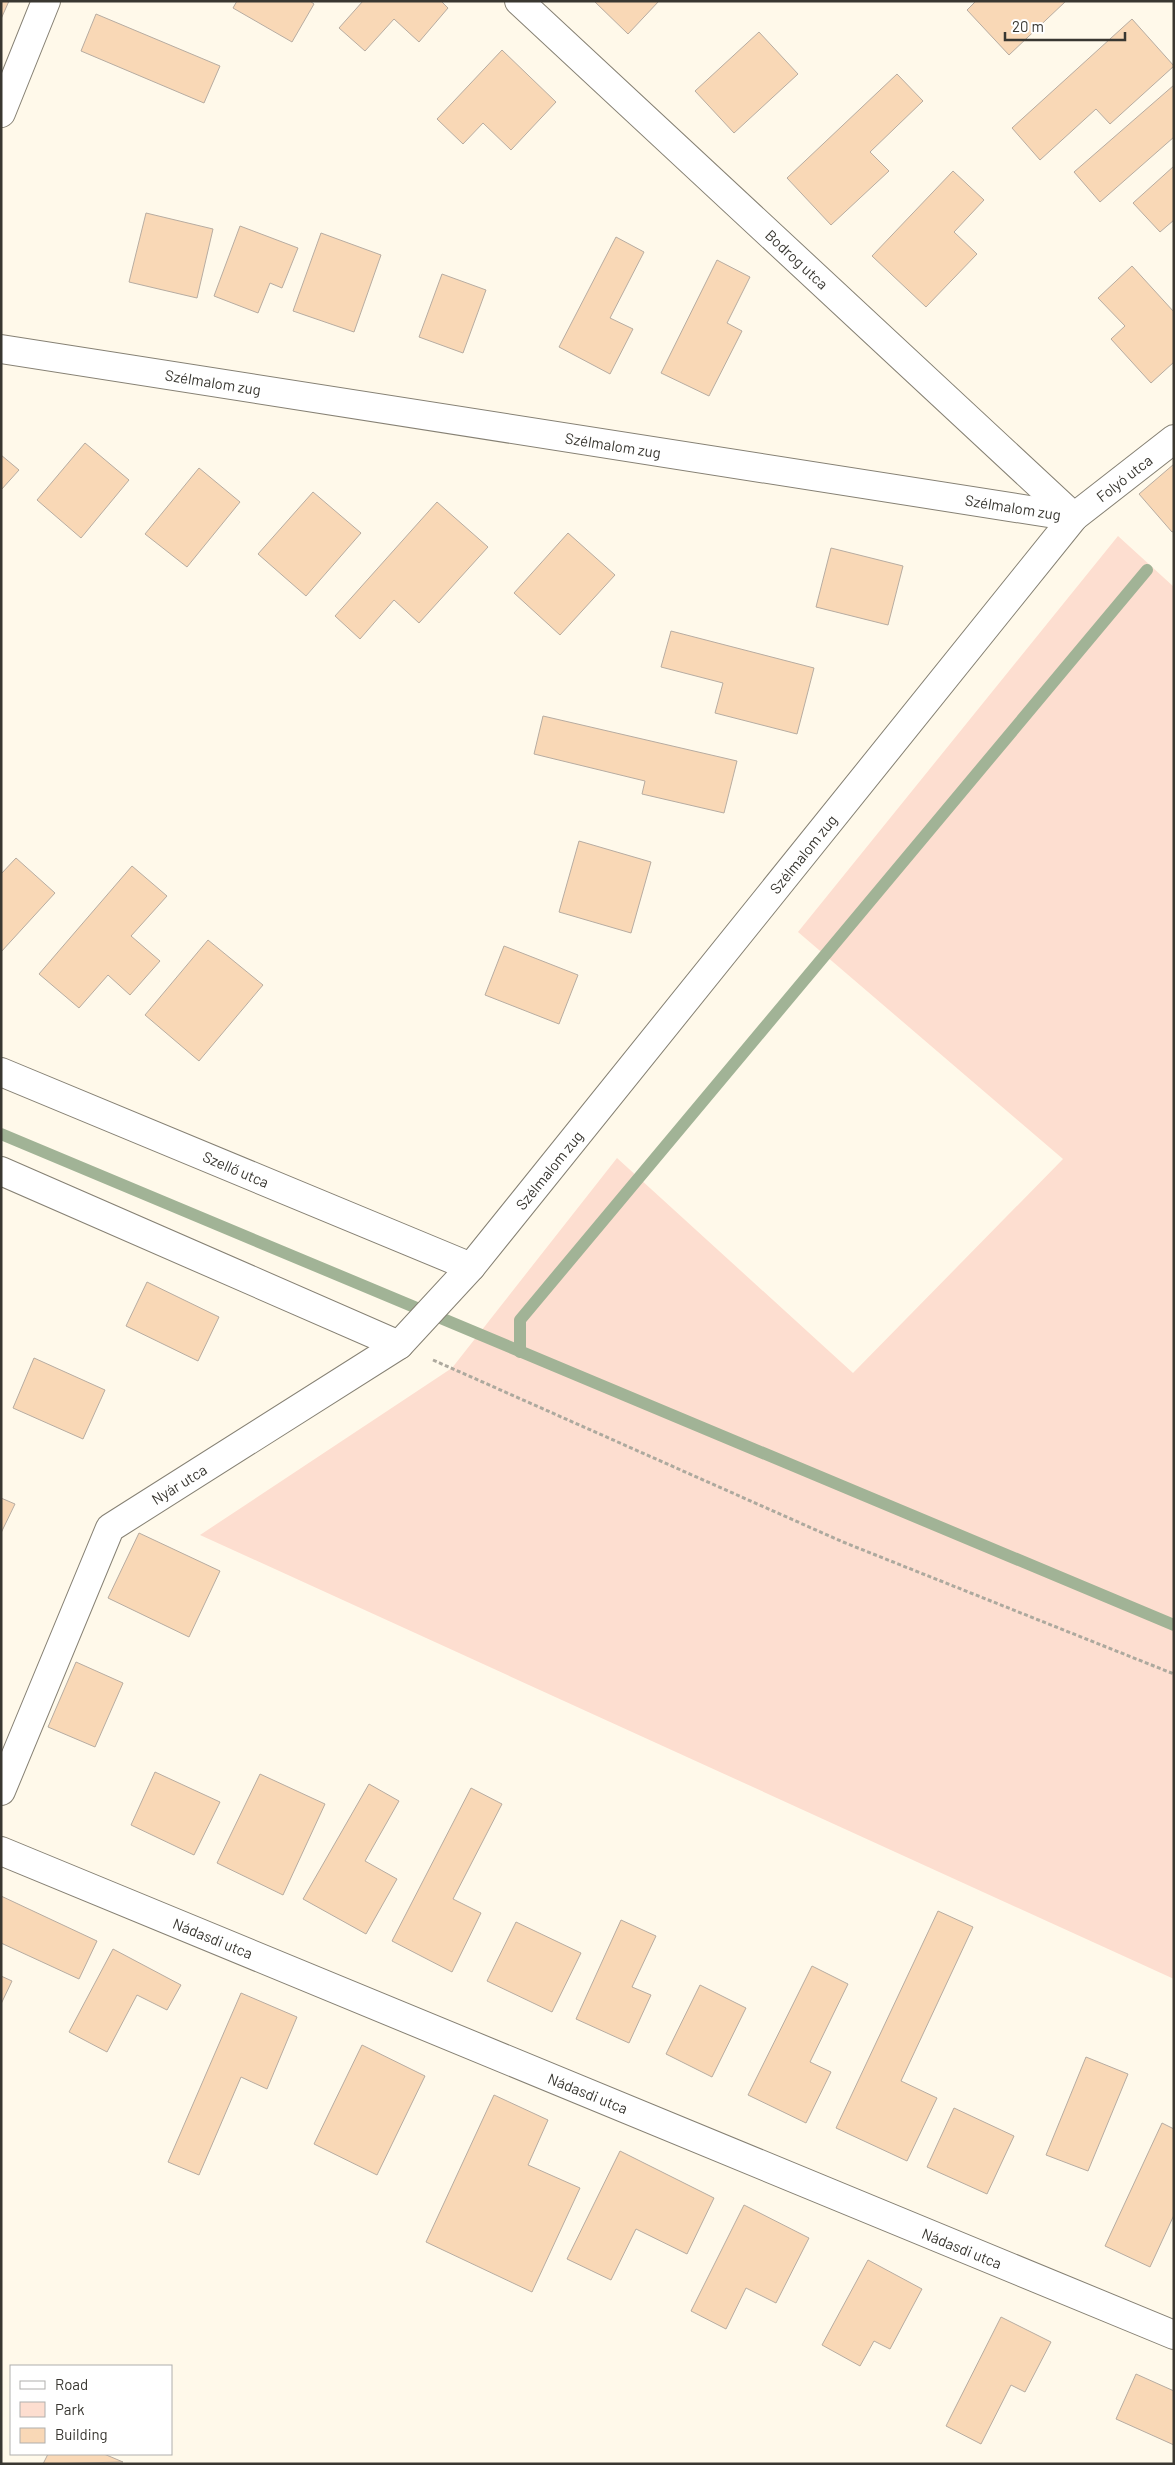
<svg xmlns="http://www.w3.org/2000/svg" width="1175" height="2465" font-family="Barlow,sans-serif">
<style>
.green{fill:#fdded0}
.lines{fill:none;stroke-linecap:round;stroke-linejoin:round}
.stream{stroke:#a1b396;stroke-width:12}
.building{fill:#f9d8b6;stroke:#b7aca1}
.minor-casing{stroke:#868174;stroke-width:30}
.path{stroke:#ada99e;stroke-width:3;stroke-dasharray:4 2.5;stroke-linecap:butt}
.minor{stroke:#fff;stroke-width:28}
.labels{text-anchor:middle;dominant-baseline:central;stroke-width:4.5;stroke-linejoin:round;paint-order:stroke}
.street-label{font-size:15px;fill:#393731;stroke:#fff}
</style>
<rect width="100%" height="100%" fill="#fff9ea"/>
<polygon class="green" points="1118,536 1174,587 1174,1979 200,1535 452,1368 617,1158 853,1373 1063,1159 798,932"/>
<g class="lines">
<g class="stream">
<polyline points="1,1134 1174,1625"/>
<polyline points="520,1352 520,1320 1147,570"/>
</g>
</g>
<g class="building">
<polygon points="1,1 9,1 1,19"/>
<polygon points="237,1 310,1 314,4 292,42 233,8"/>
<polygon points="363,1 441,1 448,8 419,42 394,19 365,51 339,28"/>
<polygon points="594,1 659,1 628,34"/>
<polygon points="976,1 1066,1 1009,55 967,10"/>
<polygon points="96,14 220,66 204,103 81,51"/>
<polygon points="1132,19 1174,66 1110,124 1096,109 1040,160 1012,128"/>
<polygon points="759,32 798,74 734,133 695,91"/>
<polygon points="502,50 556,102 511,150 483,123 463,144 437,119"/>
<polygon points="897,74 923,101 870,152 889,171 831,225 787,178"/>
<polygon points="1174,85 1174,137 1100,202 1074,172"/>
<polygon points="1174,166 1174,220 1160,232 1133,203"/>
<polygon points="953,171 984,200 954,232 977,254 926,307 872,256"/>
<polygon points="146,213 213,229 197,298 129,282"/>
<polygon points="240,226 298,248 282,288 270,283 258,313 214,296"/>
<polygon points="321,233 381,255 354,332 293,311"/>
<polygon points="616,237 644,252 610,318 633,329 610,374 559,347"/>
<polygon points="717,260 750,277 727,323 742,331 709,396 661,373"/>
<polygon points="1132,266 1174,312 1174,362 1151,383 1111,339 1125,326 1098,298"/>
<polygon points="442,274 486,290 463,353 419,337"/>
<polygon points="85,443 129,480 81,538 37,500"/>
<polygon points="1,455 19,470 1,490"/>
<polygon points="1174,464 1174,531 1172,532 1139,494"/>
<polygon points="199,468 240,502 187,567 145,534"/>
<polygon points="313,492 361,533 306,596 258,554"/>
<polygon points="437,502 488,547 419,623 394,600 360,639 335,616"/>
<polygon points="568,533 615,575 560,635 514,593"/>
<polygon points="831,548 903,566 888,625 816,607"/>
<polygon points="671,631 814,668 797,734 715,713 723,683 661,667"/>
<polygon points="543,716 737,761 724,813 642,794 645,781 534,754"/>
<polygon points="579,841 651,862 631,933 559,912"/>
<polygon points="16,858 55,893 1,952 1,874"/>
<polygon points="132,866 167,896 131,936 160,961 130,995 108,975 79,1008 39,974"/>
<polygon points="208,940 263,985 199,1061 145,1015"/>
<polygon points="504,946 578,975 559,1024 485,995"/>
<polygon points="147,1282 219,1317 198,1361 126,1326"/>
<polygon points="34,1358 105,1390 83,1439 13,1408"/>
<polygon points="1,1498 15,1504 1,1533"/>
<polygon points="139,1533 220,1571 189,1637 108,1598"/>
<polygon points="76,1662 123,1683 95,1747 48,1727"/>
<polygon points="155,1772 220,1802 194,1855 131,1825"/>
<polygon points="260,1774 325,1804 283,1895 217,1863"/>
<polygon points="369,1784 399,1801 365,1861 397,1879 366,1934 303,1899"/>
<polygon points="471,1788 502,1804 453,1899 481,1913 452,1972 392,1941"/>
<polygon points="1,1896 97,1941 79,1979 1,1943"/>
<polygon points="938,1911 973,1927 901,2081 937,2098 907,2161 836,2128"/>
<polygon points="621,1920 656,1936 632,1987 651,1995 629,2043 576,2019"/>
<polygon points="516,1922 581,1953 552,2012 487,1981"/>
<polygon points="113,1949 181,1985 167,2010 137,1995 107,2052 69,2032"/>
<polygon points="812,1966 848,1984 810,2062 831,2072 806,2123 748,2095"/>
<polygon points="1,1976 12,1981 1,2004"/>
<polygon points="700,1985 746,2008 712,2077 666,2054"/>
<polygon points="241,1993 297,2017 267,2089 241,2077 199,2175 168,2162"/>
<polygon points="362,2045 425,2076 377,2175 314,2144"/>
<polygon points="1086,2057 1128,2074 1088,2171 1046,2155"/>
<polygon points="494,2095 548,2120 528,2165 580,2188 532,2292 426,2242"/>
<polygon points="954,2108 1014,2136 987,2194 927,2167"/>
<polygon points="1162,2123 1174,2129 1174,2215 1150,2267 1105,2246"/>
<polygon points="620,2151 714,2198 687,2254 636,2229 611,2280 567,2259"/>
<polygon points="744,2205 809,2238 776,2303 746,2288 726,2329 691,2311"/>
<polygon points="868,2260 922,2289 890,2349 874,2341 860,2366 822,2345"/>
<polygon points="1001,2317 1051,2342 1025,2392 1011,2385 981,2444 946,2426"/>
<polygon points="1136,2374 1174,2391 1174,2445 1116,2419"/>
<polygon points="48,2454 104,2454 123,2462 43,2464"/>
</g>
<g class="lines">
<defs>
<g id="minor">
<polyline points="519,1 1074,517"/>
<polyline points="1,113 46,1"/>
<polyline points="1,349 1074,517"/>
<polyline points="1,1072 471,1267"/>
<polyline points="1,1171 399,1345"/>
<polyline points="1,1791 110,1528 399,1345 471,1267 1074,517 1174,439"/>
<polyline points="1,1851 1174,2335"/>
</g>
</defs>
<use href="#minor" class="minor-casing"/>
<polyline class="path" points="433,1360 843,1542 1174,1674"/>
<use href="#minor" class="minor"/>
</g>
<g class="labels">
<g class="street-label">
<text transform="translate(797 259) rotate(43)">Bodrog utca</text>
<text transform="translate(213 382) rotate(9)">Szélmalom zug</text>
<text transform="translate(613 445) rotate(9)">Szélmalom zug</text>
<text transform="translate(1124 478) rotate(-38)">Folyó utca</text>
<text transform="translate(1013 507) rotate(9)">Szélmalom zug</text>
<text transform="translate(803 854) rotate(-51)">Szélmalom zug</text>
<text transform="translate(236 1169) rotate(23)">Szellő utca</text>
<text transform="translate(549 1170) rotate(-51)">Szélmalom zug</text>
<text transform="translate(179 1484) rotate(-32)">Nyár utca</text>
<text transform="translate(213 1938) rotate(22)">Nádasdi utca</text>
<text transform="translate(588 2093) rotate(22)">Nádasdi utca</text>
<text transform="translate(962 2248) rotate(22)">Nádasdi utca</text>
</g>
</g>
<rect width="1175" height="2465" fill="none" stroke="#393731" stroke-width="5"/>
<rect x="10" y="2365" width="162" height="90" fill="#ffffff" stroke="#b0afad"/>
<rect x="20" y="2381" width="25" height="8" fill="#ffffff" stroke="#b0afad"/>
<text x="55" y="2390" font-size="15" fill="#393731">Road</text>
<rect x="20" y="2402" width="25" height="15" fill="#fdded0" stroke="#b0afad"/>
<text x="55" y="2415" font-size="15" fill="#393731">Park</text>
<rect x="20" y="2428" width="25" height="15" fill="#f9d8b6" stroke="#b0afad"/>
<text x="55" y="2440" font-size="15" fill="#393731">Building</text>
<path d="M1005 32v8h120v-8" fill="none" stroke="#393731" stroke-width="2.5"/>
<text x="1012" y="32" font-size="15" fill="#393731" stroke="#ffffff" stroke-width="4" paint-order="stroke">20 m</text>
</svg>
